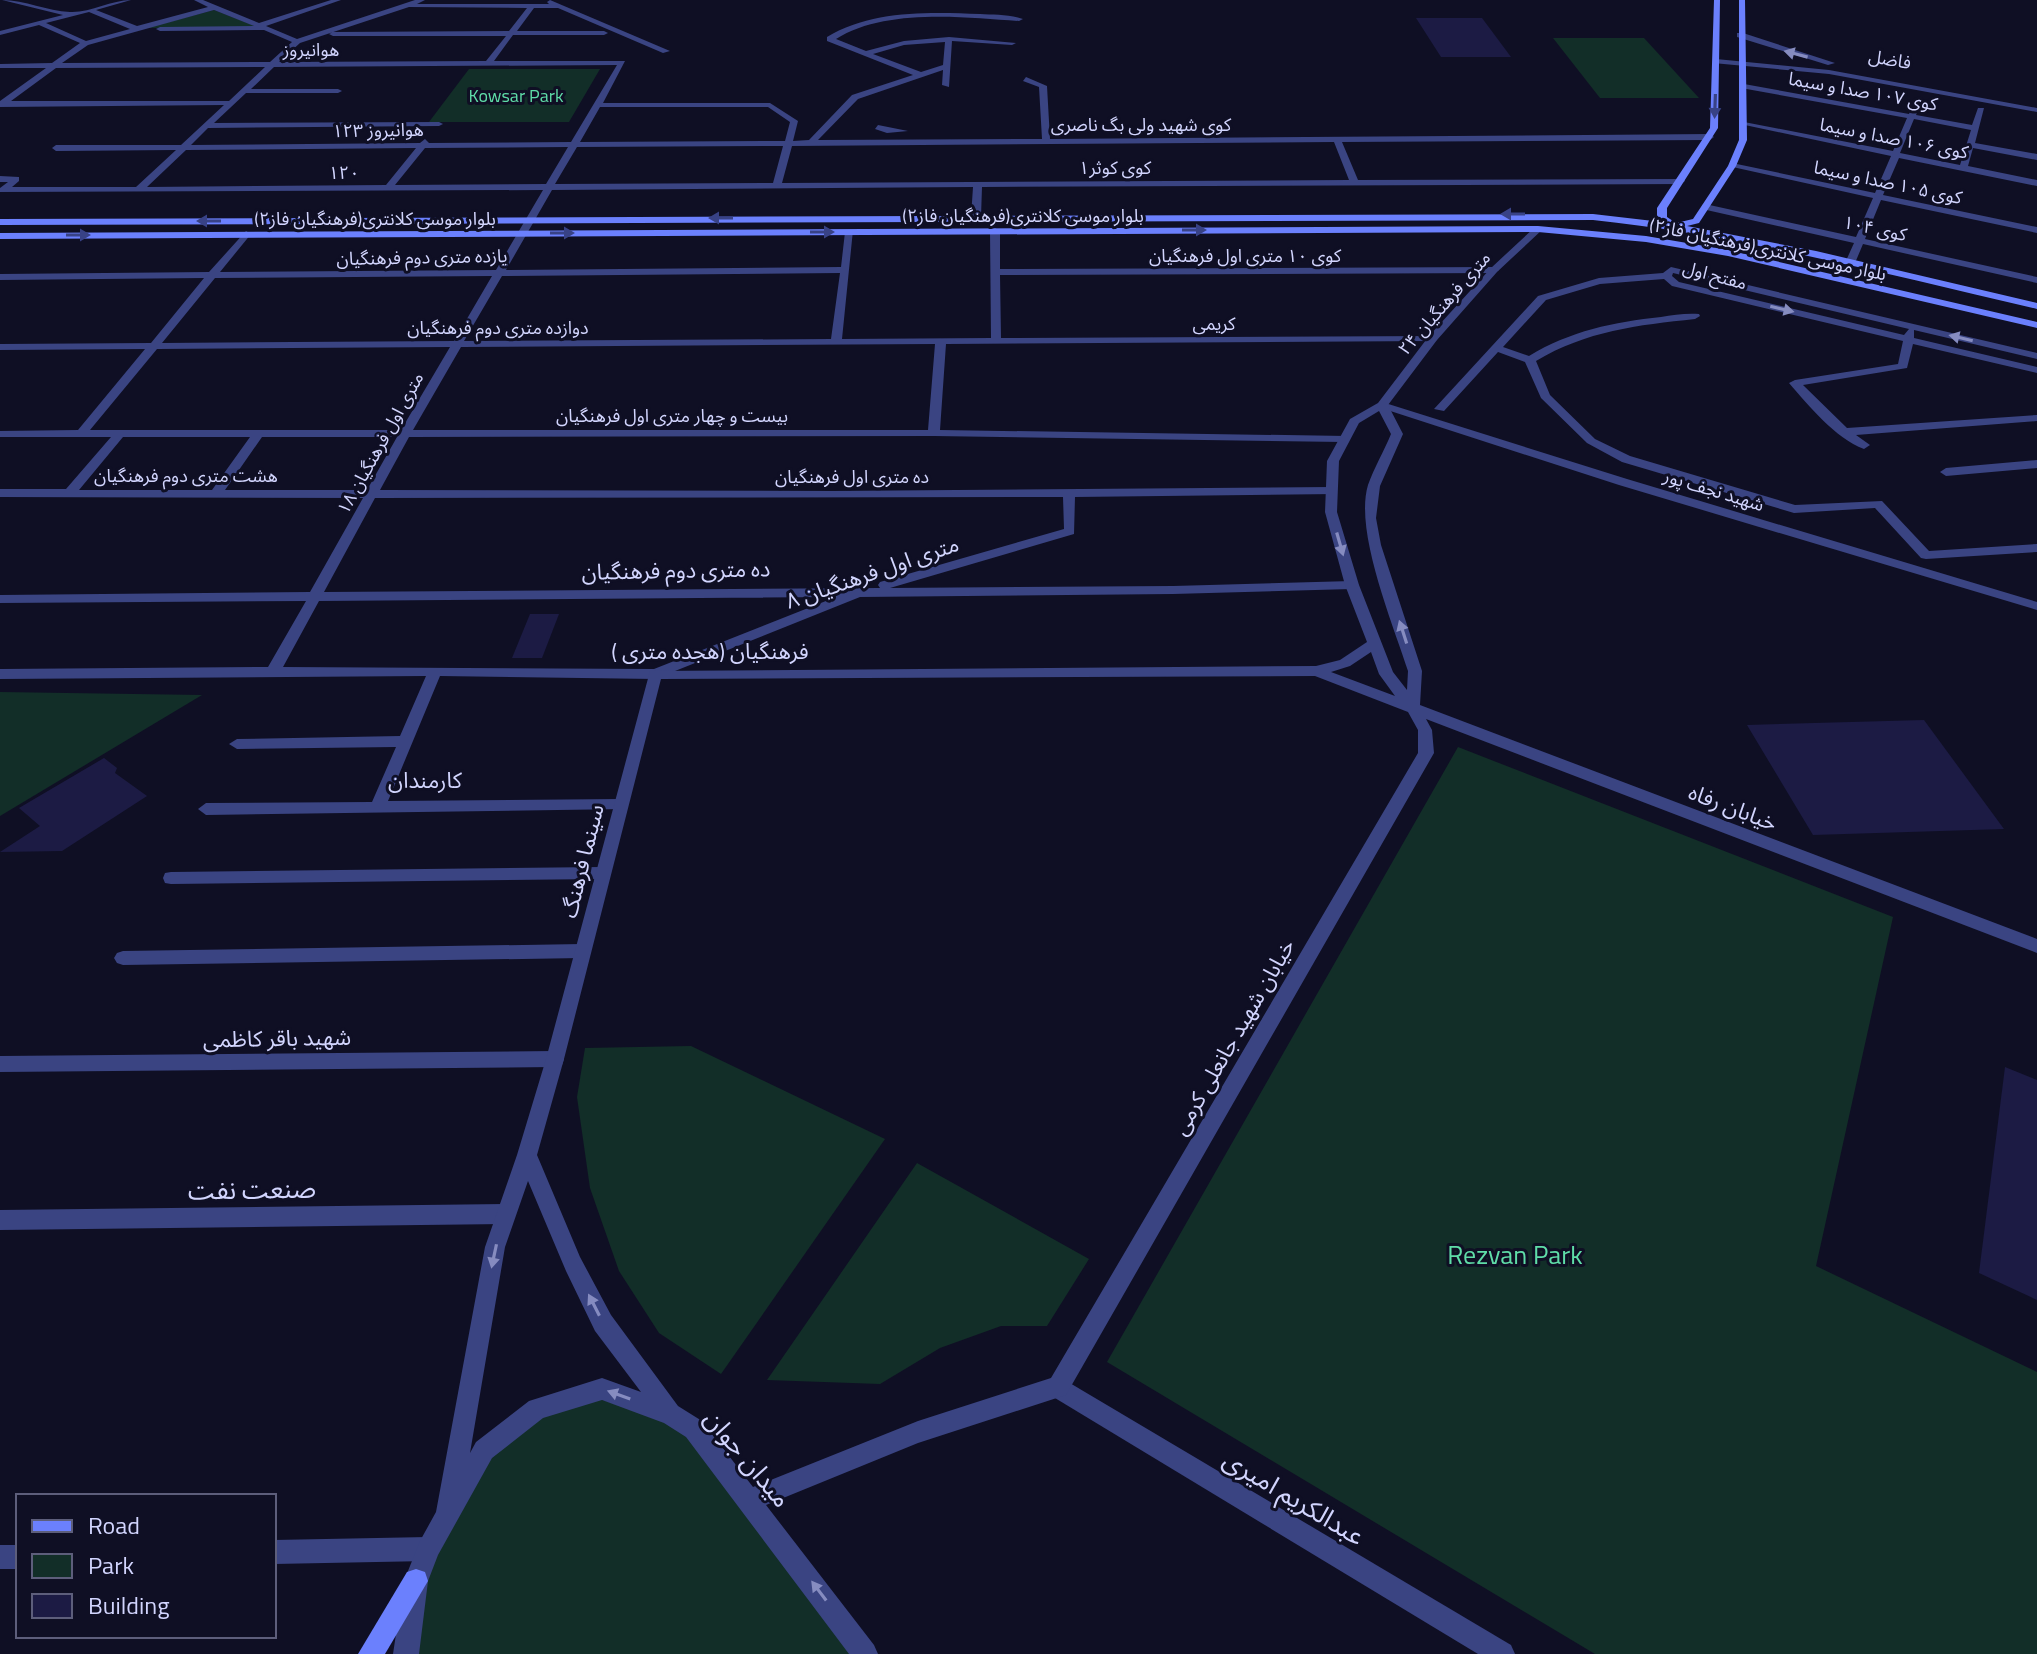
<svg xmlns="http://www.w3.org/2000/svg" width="2037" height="1654" font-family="'Titillium Web','Noto Sans Arabic',sans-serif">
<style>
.green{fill:#122e28}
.building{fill:#1c1b44}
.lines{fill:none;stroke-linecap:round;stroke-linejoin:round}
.minor{fill:#3a4482;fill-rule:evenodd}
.tertiary{fill:#3a4482;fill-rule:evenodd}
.secondary{fill:#6b80fd;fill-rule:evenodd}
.oneway{fill:#868cc0}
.oneway2{fill:#384286}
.labels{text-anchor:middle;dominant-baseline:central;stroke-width:6;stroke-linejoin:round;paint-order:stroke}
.far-street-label{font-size:18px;fill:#d2d5fe;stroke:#0f0f24}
.far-park-label{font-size:18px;fill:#5fdda8;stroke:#0f0f24}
.street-label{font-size:22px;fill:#d2d5fe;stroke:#0f0f24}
.near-street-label{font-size:26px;fill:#d2d5fe;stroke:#0f0f24}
.near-park-label{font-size:26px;fill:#5fdda8;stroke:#0f0f24}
</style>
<rect width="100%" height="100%" fill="#0f0f24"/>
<g class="green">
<polygon points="214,10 258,27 146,28"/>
<polygon points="1553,38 1644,38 1699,98 1600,98"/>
<polygon points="469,69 600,69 569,122 429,122"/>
<polygon points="0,692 202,695 0,816"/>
<polygon points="1458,747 1893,917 1816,1266 2037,1372 2037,1654 1595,1654 1107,1362"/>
<polygon points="691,1046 885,1139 721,1374 659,1333 619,1271 590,1188 577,1097 585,1048"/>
<polygon points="917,1163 1089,1259 1047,1326 1001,1326 940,1348 880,1384 767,1380"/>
<polygon points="599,1399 669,1421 693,1441 857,1654 418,1654 423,1581 493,1454 542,1416"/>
</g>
<g class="building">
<polygon points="1416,18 1482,18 1511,57 1441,57"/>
<polygon points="530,614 559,614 542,658 512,658"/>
<polygon points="1924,720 2004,829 1813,835 1747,725"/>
<polygon points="104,758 117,768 115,773 147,796 62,851 0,852 40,826 19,808"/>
<polygon points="2005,1067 2037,1080 2037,1300 1979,1273"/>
</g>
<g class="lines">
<g class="minor">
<path d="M2,0C25,0 47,11 70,12C90,13 111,0 131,0L96,10L137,26L208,7L194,0H203L259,23L331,0H341L266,26L297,39L415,0H425L417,4H549L547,2L550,0L670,51L663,53L558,8H534L517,31H604L608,33L604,35H513L494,61H625L603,103H770L798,121L793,141L809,140L852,95L913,75L827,41V37C871,10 929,12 980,14C993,15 1010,14 1023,19L1019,21C964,17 884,8 836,39L866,51L904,41L949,37L1016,43L1012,45L952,41L949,87L942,85L943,70L858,99L818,140L1042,139L1039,87L1023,81L1026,77L1047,86L1050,139L1710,134L1714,137L1710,140L1342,142L1358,180L1684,179L1685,181L1681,184L982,187L981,217L976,220L971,217L973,187L552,190L506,270L841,267L845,232L853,230L842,339L991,338L990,231L995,228L1000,231V269L1494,267L1499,270L1494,273L1000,275L1001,338L1437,336V340L1433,341L946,344L940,430L1347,436V440L1343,442L934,436L409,437L380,490L833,491L1332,487L1336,488V494L1075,497L1074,534L890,588L1173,586L1352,581L1359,585L1352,589L1173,594L860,597L655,679L440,676L388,801L619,799L625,801L627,805L625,809L206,815L198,809L206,803L372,802L396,747L237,749L229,744L237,739L400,736L426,676L0,679V669L268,667L306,601L0,603V595L310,592L363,498L0,497V489H66L111,437H0V431L78,430L145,349L0,350V344L151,343L204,278L0,280V274L209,272L246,231L251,234L220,272L496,270L543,190L0,192V188L8,182H0V176L19,177V181L12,187H136L176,150L56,151L52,148L56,145H181L224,105L0,107V101L46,68H0V64L52,63L80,43L39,25L0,35V31L63,15ZM409,7L527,8L509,31L333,32L329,34L333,36H506L486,61L279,62L300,43ZM214,10L254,26L160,27L156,29L160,31L264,30L292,42L270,62L62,63L88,45ZM89,12L130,29L86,41L46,23ZM945,42L943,65L921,72L873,54L904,45ZM617,65L571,142L429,143L425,139L420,143L191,145L208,128L439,126L443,124L439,122L214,123L246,93H338L342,91L338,89H251L274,67ZM265,67L229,101H11L56,68ZM600,107H768L790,122L785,141L580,142ZM1334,142L1349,180L782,183L792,146ZM783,146L773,183L555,184L577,147ZM568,147L546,184L395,185L425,148ZM416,148L386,185L147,187L186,150ZM840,273L831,339L464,341L502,276ZM492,276L454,341L162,343L215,278ZM935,344L928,430H413L461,347ZM450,347L401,430H90L157,349ZM123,437H250L212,490H79ZM262,437H397L367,490H225ZM1063,497L1064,529L880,582L878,585L880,588L324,592L375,498ZM836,597L654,669L283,667L319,601Z"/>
<path d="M1744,84L1909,114L1914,101L1918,99L1922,101L1916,115L1972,125L1978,108H1984L1975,143L2037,154V160L1973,148L1968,166L2037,180V186L1899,158L1883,195L2037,227V233L1881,200L1865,239L2037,277V283L1863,244L1855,263L1850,266L1845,263L1854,243L1702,209V205L1705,204L1856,237L1873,198L1728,166L1732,163L1875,193L1891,156L1740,124L1744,122L1893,151L1907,118L1741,88ZM1914,119L1971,130L1960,165L1900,153Z"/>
<polygon points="878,125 908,131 887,133 875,129"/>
<path d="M1671,267L2037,353V359L1914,330V338L2037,367V373L1913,344L1907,368L1803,385L1847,428L2037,415V421L1856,435L1870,445L1864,449C1835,438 1809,406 1789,383L1795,380L1898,364L1903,341L1672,286L1664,279L1600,284L1546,300L1503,347L1529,356C1570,331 1614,322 1661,317C1673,315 1686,313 1699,314L1700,316L1695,319C1638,325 1586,331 1536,361L1550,395L1595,439L1630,456L1795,505L1882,501L1929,551L2037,544V552L1926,559L1921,558L1875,508L1794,513L1622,462L1587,443L1541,398L1525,362L1498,352L1444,411L1434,409L1538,296L1599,278L1663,273ZM1673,273L1909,329L1904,335L1679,282L1672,276Z"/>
<polygon points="1382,402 1627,479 2037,602 2037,610 1619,485 1378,407 1376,405"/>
<polygon points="2037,460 2037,468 1946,476 1940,472 1946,468"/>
<polygon points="601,867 607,868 609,873 607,878 601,879 171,884 165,883 163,878 165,873 171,872"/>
<polygon points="582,944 588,946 591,951 588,956 582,958 123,965 117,963 114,958 117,953 123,951"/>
<polygon points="555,1051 562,1053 564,1059 562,1065 555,1067 0,1072 0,1056"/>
<polygon points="505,1204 512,1207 515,1214 512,1221 505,1224 0,1230 0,1210"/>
<polygon points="1058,1376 1511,1645 1515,1654 1478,1654 1050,1395 1047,1387 1050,1379"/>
<polygon points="428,1537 436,1541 440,1549 436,1557 428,1561 274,1564 274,1540"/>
<rect x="0" y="1545" width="18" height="24"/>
</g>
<g class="tertiary">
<polygon points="1737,33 1743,33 1835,63 1828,65 1737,37"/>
<polygon points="1716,59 1829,70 2037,108 2037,112 1829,74 1713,63"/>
<path d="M1535,227L1543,229L1497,272L1437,340L1388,405L1403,434L1380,486L1376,518L1381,545L1422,671L1420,705L2037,939V953L1426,719L1432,730L1434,753L1066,1395L918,1443L766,1505L874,1645L878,1654H849L686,1437L664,1423L602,1400L543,1418L492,1458L438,1555L428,1581L419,1654H393L404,1581L420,1541L436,1512L485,1247L517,1155L546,1059L650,671L1316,666L1340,660L1367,642L1345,585L1325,512L1327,461L1350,419L1378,403L1429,336L1491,268ZM1379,411L1391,434C1384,451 1374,468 1368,485C1354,531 1393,624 1408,671L1407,690L1393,672L1359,585L1337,512L1339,461L1359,423ZM1371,652L1379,674L1395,696L1331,672L1350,666ZM1315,676L1408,712L1418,730V753L1051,1378L918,1421L753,1487L702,1421L678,1406L611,1315L580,1257L537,1155L564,1059L661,679ZM528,1181L566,1271L595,1331L641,1392L602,1378L529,1401L476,1442L470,1453L505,1247Z"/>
</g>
<g class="secondary">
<path d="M1714,0H1720L1718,128L1667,208V217L1676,223L1693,219L1728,166L1739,140V0H1745L1747,140L1736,166L1699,223L1687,226L1816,251L2037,303V309C1890,275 1744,236 1593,220L0,225V219L1593,214L1662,222L1657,218V208L1710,128Z"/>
<polygon points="1538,226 1646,236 1728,250 2037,322 2037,328 1728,256 1646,242 1538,232 0,239 0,233"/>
<polygon points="416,1569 425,1572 428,1581 385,1654 358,1654 407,1572"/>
</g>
</g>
<defs><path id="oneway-solid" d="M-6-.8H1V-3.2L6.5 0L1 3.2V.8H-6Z" transform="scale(2)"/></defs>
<g class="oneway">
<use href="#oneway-solid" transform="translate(1796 54) rotate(-165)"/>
<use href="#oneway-solid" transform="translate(1782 309) rotate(13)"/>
<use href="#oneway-solid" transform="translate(1961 338) rotate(-167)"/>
<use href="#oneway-solid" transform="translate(1340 544) rotate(74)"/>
<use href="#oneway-solid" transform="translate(1403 632) rotate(-108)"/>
<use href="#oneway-solid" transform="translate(494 1256) rotate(102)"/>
<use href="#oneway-solid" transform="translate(594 1305) rotate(-117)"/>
<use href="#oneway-solid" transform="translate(619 1395) rotate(-160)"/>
<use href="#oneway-solid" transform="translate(819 1591) rotate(-127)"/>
</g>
<g class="oneway2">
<use href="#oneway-solid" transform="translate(1715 106) rotate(92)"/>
<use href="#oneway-solid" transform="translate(1513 214) rotate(180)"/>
<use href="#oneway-solid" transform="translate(721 218) rotate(180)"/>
<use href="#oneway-solid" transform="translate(209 221) rotate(180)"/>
<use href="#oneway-solid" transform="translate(1194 230)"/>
<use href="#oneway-solid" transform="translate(822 232)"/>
<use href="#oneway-solid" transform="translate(562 233)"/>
<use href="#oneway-solid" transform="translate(78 235)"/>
</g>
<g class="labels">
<g class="far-street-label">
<text x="311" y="49">هوانیروز</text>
<text transform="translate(1890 59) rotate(10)">فاضل</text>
<text transform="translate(1863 91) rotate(10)">کوی ۱۰۷ صدا و سیما</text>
<text x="1141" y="124">کوی شهید ولی بگ ناصری</text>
<text transform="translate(378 130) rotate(-1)">۱۲۳ هوانیروز</text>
<text transform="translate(1894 138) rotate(11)">کوی ۱۰۶ صدا و سیما</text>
<text x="1115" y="167">کوی کوثر۱</text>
<text x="344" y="172">۱۲۰</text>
<text transform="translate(1888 182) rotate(12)">کوی ۱۰۵ صدا و سیما</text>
<text x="1023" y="215">بلوار موسی کلانتری(فرهنگیان فاز۲)</text>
<text x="375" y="218">بلوار موسی کلانتری(فرهنگیان فاز۲)</text>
<text transform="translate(1875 228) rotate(12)">کوی ۱۰۴</text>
<text transform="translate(1768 249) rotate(12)">بلوار موسی کلانتری(فرهنگیان فاز۲)</text>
<text x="1245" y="255">کوی ۱۰ متری اول فرهنگیان</text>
<text transform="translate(422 257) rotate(-1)">یازده متری دوم فرهنگیان</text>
<text transform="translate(1715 275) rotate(15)">مفتح اول</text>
<text transform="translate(1444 303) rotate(-49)">۲۴ متری فرهنگیان</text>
<text x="1214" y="323">کریمی</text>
<text x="498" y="327">دوازده متری دوم فرهنگیان</text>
<text x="672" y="415">بیست و چهار متری اول فرهنگیان</text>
<text transform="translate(380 443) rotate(-61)">۱۸ متری اول فرهنگیان</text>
<text x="186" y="475">هشت متری دوم فرهنگیان</text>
<text x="852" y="476">ده متری اول فرهنگیان</text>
<text transform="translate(1714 490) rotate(17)">شهید نجف پور</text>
</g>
<g class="far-park-label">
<text x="516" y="95">Kowsar Park</text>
</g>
<g class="street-label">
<text transform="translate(676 570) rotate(-1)">ده متری دوم فرهنگیان</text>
<text transform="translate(872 572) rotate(-19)">۸ متری اول فرهنگیان</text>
<text x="710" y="651">فرهنگیان (هجده متری )</text>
<text x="425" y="780">کارمندان</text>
<text transform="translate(1733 807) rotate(21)">خیابان رفاه</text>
<text transform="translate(582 861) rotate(-76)">سینما فرهنگ</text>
<text transform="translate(1233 1037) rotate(-60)">خیابان شهید جانعلی کرمی</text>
<text transform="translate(277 1038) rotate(-1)">شهید باقر کاظمی</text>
</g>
<g class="near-street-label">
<text transform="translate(252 1189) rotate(-1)">صنعت نفت</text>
<text transform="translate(748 1458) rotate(50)">میدان جوان</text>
<text transform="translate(1294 1497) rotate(31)">عبدالکریم امیری</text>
</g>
<g class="near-park-label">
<text x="1515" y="1254">Rezvan Park</text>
</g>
</g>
<rect x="16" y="1494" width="260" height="144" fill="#0f0f24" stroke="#5d5e7b" stroke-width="2"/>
<rect x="32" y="1520" width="40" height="12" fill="#6b80fd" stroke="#5d5e7b" stroke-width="2"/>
<text x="88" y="1534" font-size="24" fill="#d2d5fe">Road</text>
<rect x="32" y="1554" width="40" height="24" fill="#122e28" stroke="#5d5e7b" stroke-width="2"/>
<text x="88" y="1574" font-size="24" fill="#d2d5fe">Park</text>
<rect x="32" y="1594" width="40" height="24" fill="#1c1b44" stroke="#5d5e7b" stroke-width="2"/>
<text x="88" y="1614" font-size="24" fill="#d2d5fe">Building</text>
</svg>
